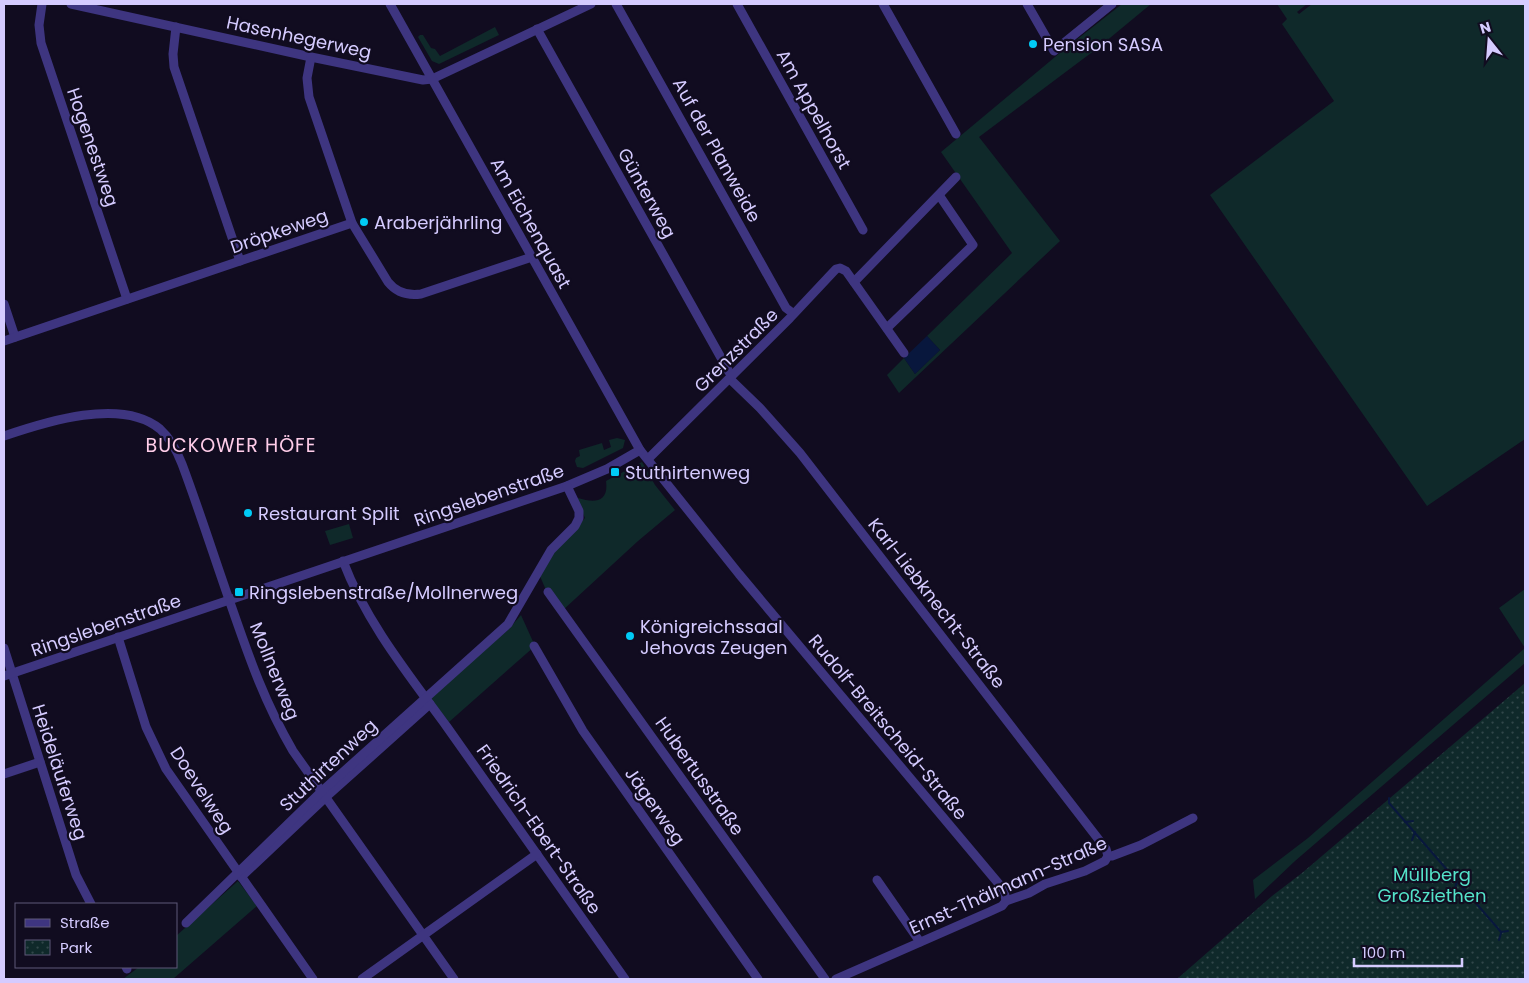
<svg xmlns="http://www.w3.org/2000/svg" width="1529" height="983" font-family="Poppins,sans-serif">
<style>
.grass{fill:#0f292a}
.park{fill:url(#park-dots)}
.water{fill:#08173d}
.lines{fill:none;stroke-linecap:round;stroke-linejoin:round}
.stream{stroke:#08173d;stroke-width:2}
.minor{stroke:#3e3580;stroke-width:9}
.poi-dot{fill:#00cbf6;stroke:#110c20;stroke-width:2}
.labels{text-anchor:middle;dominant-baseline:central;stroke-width:4.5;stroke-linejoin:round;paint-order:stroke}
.street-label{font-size:18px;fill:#d5cbff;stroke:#110c20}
.poi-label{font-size:18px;fill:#d5cbff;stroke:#110c20;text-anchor:start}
.park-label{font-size:18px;fill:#54e2c9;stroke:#110c20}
.neighbourhood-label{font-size:19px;letter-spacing:1px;fill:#ffcde9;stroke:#110c20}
</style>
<defs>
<pattern id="park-dots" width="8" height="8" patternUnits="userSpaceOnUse" patternTransform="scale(1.25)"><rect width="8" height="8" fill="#0f292a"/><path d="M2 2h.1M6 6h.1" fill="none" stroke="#31474a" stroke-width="1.8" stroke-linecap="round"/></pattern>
</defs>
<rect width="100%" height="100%" fill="#110c20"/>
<g class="grass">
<polygon points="1122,4 1151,4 1099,47 979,137 1060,241 899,393 887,375 904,358 915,374 940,350 927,336 1012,253 941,152 1061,52"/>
<polygon points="1277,4 1307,4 1297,12 1299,14 1312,4 1525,4 1525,439 1427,506 1210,195 1334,101 1282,24 1287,19"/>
<polygon points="495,27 499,35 439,64 432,61 418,37 420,35 423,35 431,48 435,49 440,56"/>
<polygon points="617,438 625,440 623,448 583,468 577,467 575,461 576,458 580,456 579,450 602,443 604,450 611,447 609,440"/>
<path d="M642,462L655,485L675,510L638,541L563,610L546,590L539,574L550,554L585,518L577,500L578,498C594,503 609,503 606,481Z"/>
<polygon points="349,524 353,538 330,545 325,531"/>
<polygon points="1525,589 1525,663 1295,861 1255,899 1253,880 1308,838 1525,648 1499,608"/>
<polygon points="521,615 535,646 449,722 431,699 431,696 508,630"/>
<polygon points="238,881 257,906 173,979 123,979 139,967 176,967 176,936"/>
</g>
<polygon class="park" points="1525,683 1525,979 1177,979 1272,896 1302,873"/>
<polygon class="water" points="927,336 940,350 915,374 904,358"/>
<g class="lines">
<g class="stream">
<polyline points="1389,798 1389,803 1501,932 1508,931"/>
<polyline points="1405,822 1413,821"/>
<polyline points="1412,840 1415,832"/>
<polyline points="1450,873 1458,872"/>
<polyline points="1455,888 1457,881"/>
<polyline points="1499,940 1501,933"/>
</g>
<g class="minor">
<polyline points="42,4 39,25 41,43 127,299"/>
<polyline points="71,4 311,57 423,80 432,79 591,4"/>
<polyline points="390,4 640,450 739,574 1004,890 1006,901"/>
<polyline points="616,4 786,308 790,311"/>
<polyline points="737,4 863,230"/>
<polyline points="883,4 956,134"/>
<polyline points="1027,4 1054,51 1112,4"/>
<polyline points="176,27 173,54 174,67 240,261"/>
<polyline points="537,29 729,372"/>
<polyline points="311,57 307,78 309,97 352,223"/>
<polyline points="854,282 956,177"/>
<polyline points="4,304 15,337"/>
<polyline points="887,328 973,245 939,195"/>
<path d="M4,341L352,223L388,282C396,292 407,296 421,294L532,257"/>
<polyline points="730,379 760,408 800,453 1106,849 1108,856"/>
<path d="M4,436C45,422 122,397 160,429C170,438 177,451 182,464C200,512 215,560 232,608C250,660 265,703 293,751L454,979"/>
<polyline points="648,459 790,318 836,269 840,268 846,271 904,353"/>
<path d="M343,561C366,622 409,675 447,727L625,979"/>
<polyline points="548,592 825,979"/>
<polyline points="118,637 146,727 166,769 313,979"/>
<polyline points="534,646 583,731 758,979"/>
<polyline points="4,648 76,875 91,904"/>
<polyline points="4,676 567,486 607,469 640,450"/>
<polyline points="4,774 40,762"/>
<polyline points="241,877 326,797 430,704"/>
<polyline points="877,880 920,942"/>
<polyline points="186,923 322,791 508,624 551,550 575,526 579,518 579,511 567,486"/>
<polyline points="126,967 127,969"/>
<polyline points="362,979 537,854"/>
<polyline points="836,979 989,912 1002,906 1006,901 1029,893 1045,884 1085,871 1105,861 1108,856 1112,856 1141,845 1193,818"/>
</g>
</g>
<g class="poi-dot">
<circle cx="1033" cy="44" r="5"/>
<circle cx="364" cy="222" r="5"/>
<rect x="610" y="467" width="10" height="10" rx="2.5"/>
<circle cx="248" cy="513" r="5"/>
<rect x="234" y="587" width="10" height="10" rx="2.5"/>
<circle cx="630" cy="636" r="5"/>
</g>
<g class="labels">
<g class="street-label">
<text transform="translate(299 37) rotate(12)">Hasenhegerweg</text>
<text transform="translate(814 109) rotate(61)">Am Appelhorst</text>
<text transform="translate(93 147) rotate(71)">Hogenestweg</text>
<text transform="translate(717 150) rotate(61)">Auf der Planweide</text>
<text transform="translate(647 193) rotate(61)">Günterweg</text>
<text transform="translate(531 223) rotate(61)">Am Eichenquast</text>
<text transform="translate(279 231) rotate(-19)">Dröpkeweg</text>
<text transform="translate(736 350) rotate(-45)">Grenzstraße</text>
<text transform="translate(489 495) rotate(-19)">Ringslebenstraße</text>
<text transform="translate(937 603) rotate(52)">Karl-Liebknecht-Straße</text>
<text transform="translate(106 625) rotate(-19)">Ringslebenstraße</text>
<text transform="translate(275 671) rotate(68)">Mollnerweg</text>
<text transform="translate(888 727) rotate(50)">Rudolf-Breitscheid-Straße</text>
<text transform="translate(328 765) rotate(-43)">Stuthirtenweg</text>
<text transform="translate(60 772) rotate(72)">Heideläuferweg</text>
<text transform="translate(700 776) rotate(55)">Hubertusstraße</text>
<text transform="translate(202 790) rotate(57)">Doevelweg</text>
<text transform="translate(655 806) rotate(55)">Jägerweg</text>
<text transform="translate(539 829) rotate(55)">Friedrich-Ebert-Straße</text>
<text transform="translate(1008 885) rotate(-24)">Ernst-Thälmann-Straße</text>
</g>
<g class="poi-label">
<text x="1043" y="44">Pension SASA</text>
<text x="374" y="222">Araberjährling</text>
<text x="625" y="472">Stuthirtenweg</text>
<text x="258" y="513">Restaurant Split</text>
<text x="249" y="592">Ringslebenstraße/Mollnerweg</text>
<text x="640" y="626">Königreichssaal<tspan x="640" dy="21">Jehovas Zeugen</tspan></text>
</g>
<g class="park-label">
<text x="1432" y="874">Müllberg<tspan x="1432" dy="21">Großziethen</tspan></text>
</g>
<g class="neighbourhood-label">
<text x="231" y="445">BUCKOWER HÖFE</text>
</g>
</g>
<rect width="1529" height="983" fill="none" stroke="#d5cbff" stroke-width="10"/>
<rect x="15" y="903" width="162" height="65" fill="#110c20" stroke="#5f5879"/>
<rect x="25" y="919" width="25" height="8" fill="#3e3580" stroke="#5f5879"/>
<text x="60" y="928" font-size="15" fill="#d5cbff">Straße</text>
<rect x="25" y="940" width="25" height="15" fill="url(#park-dots)" stroke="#5f5879"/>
<text x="60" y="953" font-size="15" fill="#d5cbff">Park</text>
<g transform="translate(1489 40) rotate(343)" stroke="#110c20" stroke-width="4" paint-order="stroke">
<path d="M0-4L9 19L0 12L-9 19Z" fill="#d5cbff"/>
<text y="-8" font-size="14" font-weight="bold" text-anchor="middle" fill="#d5cbff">N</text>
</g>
<path d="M1354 958v8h108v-8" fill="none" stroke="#d5cbff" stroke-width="2.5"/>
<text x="1362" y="958" font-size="15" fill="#d5cbff" stroke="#110c20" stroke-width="4" paint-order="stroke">100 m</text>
</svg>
